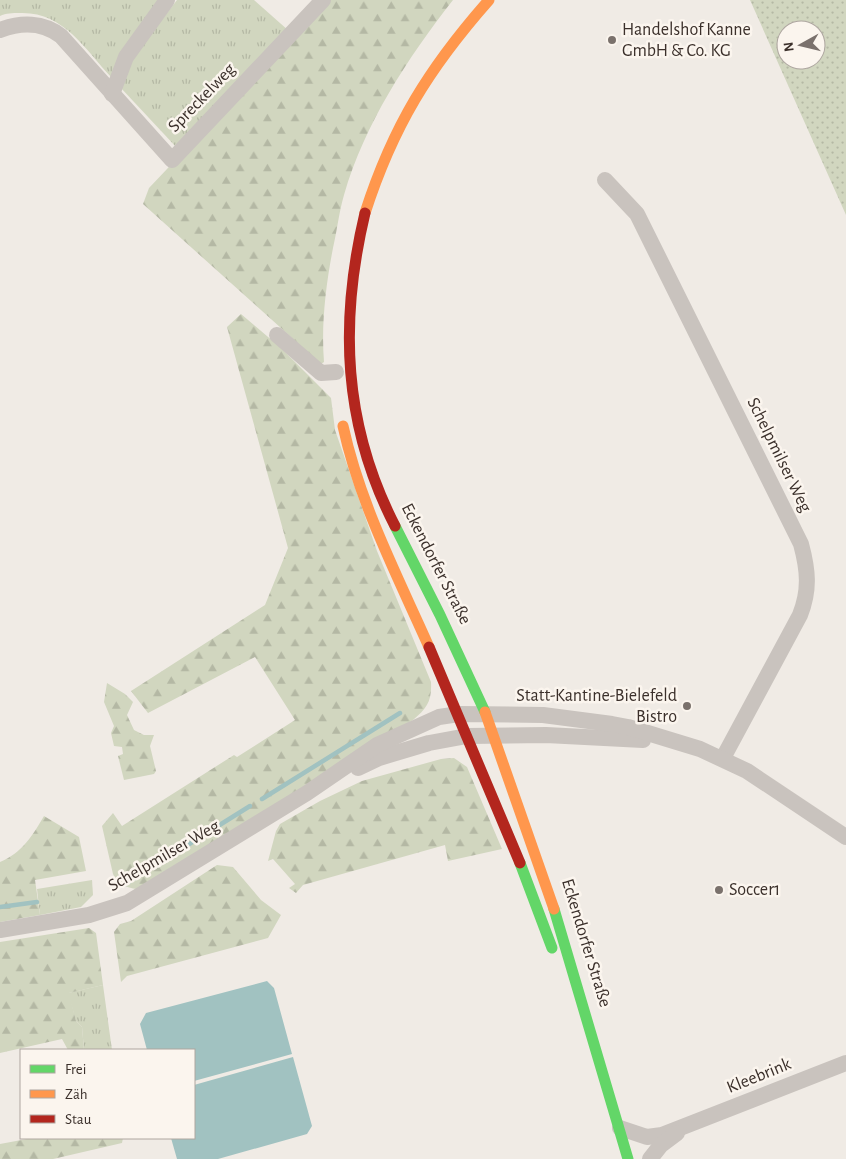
<svg xmlns="http://www.w3.org/2000/svg" width="846" height="1159" font-family="'Alegreya Sans',sans-serif">
<style>
.grass{fill:url(#grass-tufts)}
.forest{fill:url(#forest-firs)}
.park{fill:url(#park-dots);fill-rule:evenodd}
.water{fill:#a1c2c1}
.lines{fill:none;stroke-linecap:round;stroke-linejoin:round}
.stream{stroke:#a1c2c1;stroke-width:4.5}
.street{stroke:#c9c3be;stroke-width:16}
.fast{stroke:#63d668;stroke-width:11}
.slow{stroke:#ff974d;stroke-width:11}
.jam{stroke:#b3261e;stroke-width:11}
.poi-dot{fill:#7a716c;stroke:#fbf5ee;stroke-width:2}
.labels{text-anchor:middle;dominant-baseline:central;stroke-width:5;stroke-linejoin:round;paint-order:stroke}
.poi-label{font-size:18px;fill:#3b302b;stroke:#fbf5ee;text-anchor:start}
.street-label{font-size:18px;fill:#3b302b;stroke:#fbf5ee}
</style>
<defs>
<pattern id="grass-tufts" width="24" height="20" patternUnits="userSpaceOnUse" patternTransform="scale(1.25)"><rect width="24" height="20" fill="#d1d6bf"/><path d="M3 7l-1-3M5 7V3M7 7l1-3M15 17l-1-3M17 17v-4M19 17l1-3" fill="none" stroke="#b4b8a4"/></pattern>
<pattern id="forest-firs" width="22" height="20" patternUnits="userSpaceOnUse" patternTransform="scale(1.25)"><rect width="22" height="20" fill="#d1d6bf"/><path d="M5 1l3.5 6h-7zM16 11l3.5 6h-7z" fill="#b4b8a4"/></pattern>
<pattern id="park-dots" width="8" height="8" patternUnits="userSpaceOnUse" patternTransform="scale(1.25)"><rect width="8" height="8" fill="#d1d6bf"/><path d="M2 2h.1M6 6h.1" fill="none" stroke="#b4b8a4" stroke-width="1.8" stroke-linecap="round"/></pattern>
</defs>
<rect width="100%" height="100%" fill="#f0ebe5"/>
<g class="grass">
<path d="M0,0H159L112,78C84,48 63,11 19,13C13,13 6,13 0,16Z"/>
<polygon points="177,0 254,0 289,31 177,148 120,87 124,69"/>
<polygon points="92,880 93,895 81,907 40,915 37,889"/>
<polygon points="103,985 112,1050 84,1050 82,1027 76,1021 68,993"/>
</g>
<g class="forest">
<path d="M327,0H453C407,59 365,123 344,195C339,212 337,231 333,248C326,284 321,324 324,362L321,364L143,204L149,188Z"/>
<path d="M241,314L281,348L331,398L335,430L377,551L431,682C432,701 427,708 413,720L136,889C125,887 118,885 113,874L102,826L113,813L122,826L234,755L237,757L295,720L255,657L148,713L131,691L265,605L288,548L227,327Z"/>
<polygon points="107,683 125,694 133,702 127,715 134,730 144,735 154,735 150,746 156,771 154,774 124,780 118,756 123,754 122,747 114,746 111,733 114,726 104,702"/>
<polygon points="454,758 467,767 502,849 448,861 445,845 303,885 296,893 289,888 295,884 273,859 268,861 276,831 280,824 320,801 362,781 441,759"/>
<path d="M44,816L79,837L86,871L35,880L40,915L0,922V862C22,853 33,835 44,816Z"/>
<polygon points="217,865 233,867 261,900 281,915 268,938 127,976 121,982 114,932 120,924 131,921"/>
<polygon points="89,928 96,933 103,985 69,993 76,1021 82,1027 84,1050 68,1050 62,1039 0,1053 0,942"/>
<polygon points="32,1138 123,1138 122,1143 53,1159 0,1159 0,1144"/>
</g>
<path class="park" d="M750,0H846V215ZM786,30H816V60H786Z"/>
<g class="water">
<polygon points="267,981 274,988 292,1054 194,1081 194,1050 147,1050 140,1024 146,1013"/>
<polygon points="293,1057 312,1126 307,1134 218,1159 177,1159 171,1138 194,1138 194,1085"/>
</g>
<g class="lines">
<g class="stream">
<polyline points="262,799 400,713"/>
<polyline points="122,886 250,806"/>
<polyline points="0,907 37,902"/>
</g>
<g class="street">
<path d="M0,30C21,22 43,22 61,36L172,160L323,0"/>
<polyline points="112,94 126,57 167,0"/>
<path d="M605,180L637,214L801,544C808,570 810,590 800,615L723,758"/>
<polyline points="277,335 321,373 336,372"/>
<polyline points="358,768 379,758 429,743 467,736 546,735 643,740"/>
<polyline points="0,930 89,915 127,903 307,793 377,745 439,717 459,714 543,715 612,724 628,727 700,749 747,771 846,837"/>
<polyline points="620,1128 647,1137 662,1135 846,1063"/>
<polyline points="650,1159 661,1145 677,1133"/>
</g>
<g class="fast">
<polyline points="395,526 440,615 485,712"/>
<polyline points="520,863 552,948"/>
<polyline points="554,909 628,1159"/>
</g>
<g class="slow">
<path d="M365,213C393,126 429,68 489,0"/>
<path d="M343,426C360,504 397,575 429,647"/>
<polyline points="485,712 554,909"/>
</g>
<g class="jam">
<path d="M365,213C339,322 343,425 395,526"/>
<polyline points="429,647 520,863"/>
</g>
</g>
<g class="poi-dot">
<circle cx="612" cy="40" r="5"/>
<circle cx="687" cy="706" r="5"/>
<circle cx="719" cy="890" r="5"/>
</g>
<g class="labels">
<g class="poi-label">
<text x="622" y="30">Handelshof Kanne<tspan x="622" dy="21">GmbH &amp; Co. KG</tspan></text>
<text x="677" y="696" text-anchor="end">Statt-Kantine-Bielefeld<tspan x="677" dy="21">Bistro</tspan></text>
<text x="729" y="890">Soccer1</text>
</g>
<g class="street-label">
<text transform="translate(202 98) rotate(-46)">Spreckelweg</text>
<text transform="translate(779 455) rotate(64)">Schelpmilser Weg</text>
<text transform="translate(436 564) rotate(63)">Eckendorfer Straße</text>
<text transform="translate(164 856) rotate(-30)">Schelpmilser Weg</text>
<text transform="translate(586 943) rotate(73)">Eckendorfer Straße</text>
<text transform="translate(759 1076) rotate(-22)">Kleebrink</text>
</g>
</g>
<rect x="20" y="1049" width="175" height="90" fill="#fbf5ee" stroke="#aea6a0"/>
<rect x="30" y="1065" width="25" height="8" fill="#63d668" stroke="#aea6a0"/>
<text x="65" y="1074" font-size="15" fill="#3b302b">Frei</text>
<rect x="30" y="1090" width="25" height="8" fill="#ff974d" stroke="#aea6a0"/>
<text x="65" y="1099" font-size="15" fill="#3b302b">Zäh</text>
<rect x="30" y="1115" width="25" height="8" fill="#b3261e" stroke="#aea6a0"/>
<text x="65" y="1124" font-size="15" fill="#3b302b">Stau</text>
<g transform="translate(801 45) rotate(262)"><circle r="24" fill="#fbf5ee" stroke="#aea6a0"/>
<path d="M0-4L9 19L0 12L-9 19Z" fill="#7a716c"/>
<text y="-8" font-size="14" font-weight="bold" text-anchor="middle" fill="#3b302b">N</text>
</g>
</svg>
